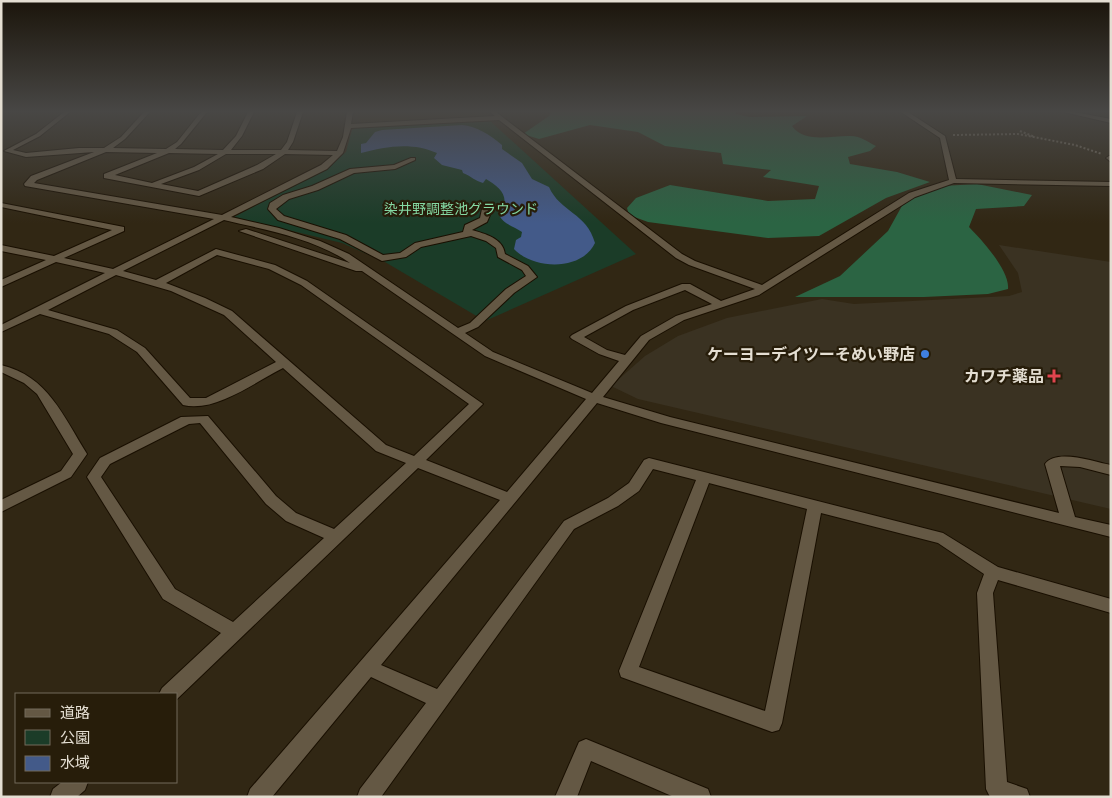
<svg xmlns="http://www.w3.org/2000/svg" width="1112" height="798" font-family="'Fira Sans Condensed','Noto Sans JP',sans-serif">
<style>
.commercial{fill:#3a3222}
.built{fill:#392b11}
.green{fill:#1b3c28}
.forest{fill:#2b6443}
.water{fill:#435a89}
.lines{fill:none;stroke-linecap:round;stroke-linejoin:round}
.minor-casing{stroke:#190f01;stroke-width:2}
.path{stroke:#807767;stroke-width:2;stroke-dasharray:2 2;stroke-linecap:butt}
.minor{fill:#645844;fill-rule:evenodd}
.shop-dot{fill:#3f7fe0;stroke:#271d0a;stroke-width:2}
.health-dot{fill:#e0444e;stroke:#271d0a;stroke-width:2}
.labels{text-anchor:middle;dominant-baseline:central;stroke-width:4.5;stroke-linejoin:round;paint-order:stroke}
.far-park-label{font-size:14px;fill:#84d8a3;stroke:#271d0a}
.poi-label{font-size:16px;font-weight:bold;fill:#e4ded2;stroke:#271d0a;text-anchor:end}
</style>
<rect width="100%" height="100%" fill="#312714"/>
<polygon class="commercial" points="999,245 1111,262 1111,509 638,399 611,386 645,356 678,336 727,318 822,299 854,304 1009,296 1022,292 1018,273"/>
<polygon class="built" points="360,112 480,112 485,117 359,124"/>
<polygon class="green" points="489,120 636,254 485,321 385,262 342,243 234,217 328,168 346,152 352,130 358,127"/>
<g class="forest">
<path d="M551,112H736V114L750,117L807,116L792,126C805,144 833,135 851,136C860,136 868,142 876,146L870,151L848,157L850,164L897,172L930,182L886,198L819,236L768,238L648,222L629,215L627,208L636,198L670,185L768,201L815,199L819,186L763,177L771,170L723,164L721,153L665,146L638,132L590,125L539,139L523,134L549,116Z"/>
<path d="M977,184L1032,195L1024,206L976,209L969,227C982,240 1010,271 1008,289L988,294L924,297H795L840,276L888,231L903,204L926,187Z"/>
</g>
<path class="water" d="M462,125C477,126 490,135 502,145V149L522,163L532,179L549,187C560,212 587,213 595,243C582,271 534,270 514,249L516,240L521,237L522,232C514,226 502,224 499,214C512,198 500,187 486,179L483,183C475,181 471,176 463,173L462,170L442,165L434,158L437,153C413,142 386,146 361,153V144L366,143L375,132L382,130Z"/>
<g class="lines">
<defs>
<g id="minor">
<path d="M64,112H70L40,136L13,150L26,153L79,148H104L121,137L144,112H150L125,139L113,148L166,149L177,142L201,112H207L181,144L175,149L223,150L236,136L248,112H254L242,136L231,150H281L287,142L297,112H303L293,142L288,150L337,151L343,137L347,112H353L351,124L495,116L490,112H496L682,254L695,261L762,285L909,193L949,180L940,138L901,112H908L945,136L956,179L1111,182V186L954,183L915,197L759,295L684,320L649,340L603,397L670,417L1059,513L1045,464C1056,448 1095,462 1111,465V475L1080,467L1060,466L1075,517L1111,525V537L661,423L597,403L381,665L437,689L564,521L608,498L629,483L644,460L649,458L943,533L998,567L1111,599V613L998,580L993,593L1007,782L1027,789L1030,797H990L986,789L977,593L984,574L938,543L821,513L782,723L779,730L772,732L621,677L619,671L696,480L653,469L639,491L618,506L574,529L381,797H357L360,789L426,703L371,677L272,797H247L250,789L500,500L418,468L176,700V694H159L162,688L221,633L163,599L87,477L100,458L181,417L208,416L276,496L296,513L334,529L406,463L376,451L283,368C255,382 215,413 183,405L137,352L109,334L40,314L1,332V325L105,273L56,262L1,287V280L46,260L1,251V245L54,256L112,230L1,207V203L124,227V231L64,258L113,269L214,219L25,186L24,184L31,176L94,152L26,157L4,151L36,134ZM499,120L676,258L689,265L755,289L721,301L690,284H682L626,306L572,335L570,337L572,339L599,354L619,361L592,393L493,352L465,333L478,327L514,293L537,277L528,266L505,254C503,238 485,234 472,230L487,222L490,215L488,209H482L480,218L465,225L463,232L415,243L400,253L383,255L346,235L284,216L276,209L289,199L318,190L354,173L395,169L415,160V158H411L394,165L350,169L312,186L283,195L270,203L268,209L278,220L340,239L382,261L406,257L421,247L471,236L486,241L496,248L498,257L522,270L526,276L506,289L470,323L458,328L349,254L320,241L279,228L231,217L327,169L343,153L351,128ZM106,152L157,153L104,174V178L199,196L263,169L285,154L333,155L321,165L222,215L34,183L37,180ZM169,153L218,154L194,167L152,183L115,175ZM226,154H276L257,165L198,191L161,184L199,170ZM224,220C266,230 314,238 350,263L246,229L239,231L356,271H362L485,356L586,399L507,492L426,460L483,404L307,281L275,265L216,249L156,280L123,271ZM217,255L269,269L301,285L469,404L414,456L386,445L232,311L205,298L166,283ZM116,275L171,291L224,315L276,362L206,398H190L145,348L117,330L48,310ZM685,290L712,304L676,316L641,336L625,355L607,350L584,337L633,310ZM200,423L266,504L286,521L324,538L233,622L175,589L101,477L110,464L189,424ZM709,483L807,509L765,711L639,667Z"/>
<polygon points="1064,112 1074,112 1111,119 1111,123"/>
<polygon points="1109,156 1111,156 1111,162 1106,158"/>
<path d="M1,365C48,376 63,416 87,454L71,477L1,512V500L61,471L73,454L37,394L24,383L1,372Z"/>
<polygon points="586,739 708,789 711,797 674,797 591,761 577,797 555,797 579,742"/>
<polygon points="62,782 88,782 85,790 77,797 50,797 53,789"/>
</g>
</defs>
<use href="#minor" class="minor-casing"/>
<g class="path">
<polyline points="1020,131 1035,137"/>
<polyline points="953,135 1018,134 1075,145 1102,154"/>
</g>
<use href="#minor" class="minor"/>
</g>
<linearGradient id="sky" x2="0" y2="1"><stop stop-color="#1b150b"/><stop offset="0.5" stop-color="#484745"/><stop offset="1" stop-color="#484745" stop-opacity="0"/></linearGradient>
<rect width="1112" height="223" fill="url(#sky)"/>
<circle class="shop-dot" cx="925" cy="354" r="5"/>
<path class="health-dot" d="M1051.5 368.5h5v5h5v5h-5v5h-5v-5h-5v-5h5z"/>
<g class="labels">
<g class="far-park-label">
<text x="461" y="209">染井野調整池グラウンド</text>
</g>
<g class="poi-label">
<text x="915" y="354">ケーヨーデイツーそめい野店</text>
<text x="1044" y="376">カワチ薬品</text>
</g>
</g>
<rect width="1112" height="798" fill="none" stroke="#e4ded2" stroke-width="5"/>
<rect x="15" y="693" width="162" height="90" fill="#271d0a" stroke="#736a5a"/>
<rect x="25" y="709" width="25" height="8" fill="#645844" stroke="#736a5a"/>
<text x="60" y="718" font-size="15" fill="#e4ded2">道路</text>
<rect x="25" y="730" width="25" height="15" fill="#1b3c28" stroke="#736a5a"/>
<text x="60" y="743" font-size="15" fill="#e4ded2">公園</text>
<rect x="25" y="756" width="25" height="15" fill="#435a89" stroke="#736a5a"/>
<text x="60" y="768" font-size="15" fill="#e4ded2">水域</text>
</svg>
